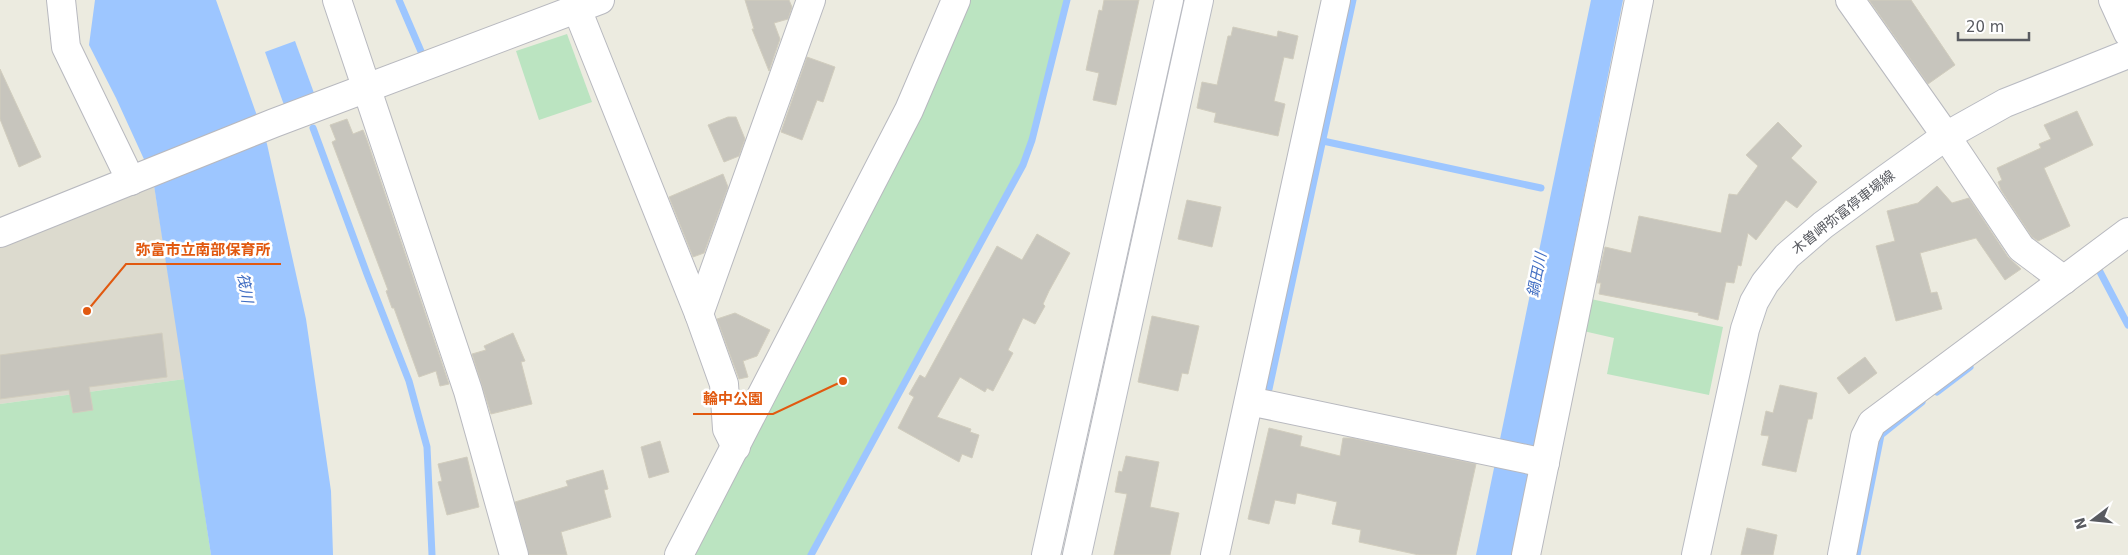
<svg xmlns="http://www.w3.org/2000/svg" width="2128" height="555" font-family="'DejaVu Sans','Noto Sans JP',sans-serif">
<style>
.education{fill:#dcdace}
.green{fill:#bbe4c1}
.water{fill:#9dc6ff}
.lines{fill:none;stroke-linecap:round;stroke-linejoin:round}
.stream{stroke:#9dc6ff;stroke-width:7}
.building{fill:#c7c5bd;stroke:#d1cdbe}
.street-casing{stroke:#b8b9bf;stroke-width:30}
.secondary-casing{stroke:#b9bbc2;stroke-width:30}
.street{stroke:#fff;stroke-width:28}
.secondary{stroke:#fff;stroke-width:28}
.labels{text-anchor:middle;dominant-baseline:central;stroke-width:5;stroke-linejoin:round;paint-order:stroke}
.street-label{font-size:14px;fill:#595b61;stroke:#fff}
.water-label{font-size:15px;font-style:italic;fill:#406dc2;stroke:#fff}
.leader{fill:none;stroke:#e15910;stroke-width:2}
.callout-dot{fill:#e15910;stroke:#fff;stroke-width:2}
.callout-label{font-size:15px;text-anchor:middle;font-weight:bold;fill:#e15910;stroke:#fff;stroke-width:5;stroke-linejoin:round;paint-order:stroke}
</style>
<rect width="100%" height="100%" fill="#ecebe0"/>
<polygon class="education" points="153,179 185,379 0,404 0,242"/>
<g class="green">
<polygon points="966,0 1067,0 1032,140 1023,165 811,555 691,555"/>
<polygon points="567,34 592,102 539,120 516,51"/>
<polygon points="1586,298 1723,327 1709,395 1607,374 1614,338 1579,330"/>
<polygon points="185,379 211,555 0,555 0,404"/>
</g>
<g class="water">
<polygon points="95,0 216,0 267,144 306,319 331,491 333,555 211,555 153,179 116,98 89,45"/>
<polygon points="1591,0 1623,0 1513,553 1518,555 1476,555"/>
<polygon points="295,41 314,93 284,105 265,52"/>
</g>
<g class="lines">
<g class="stream">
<polyline points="399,0 423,56"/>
<polyline points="313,128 367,274 409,381 427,447 432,555"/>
<polyline points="1323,141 1541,188"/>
<polyline points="2099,270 2128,325"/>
<polyline points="1269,389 1353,0"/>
<polyline points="1937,392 1970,367"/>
<polyline points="811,555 1023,165 1032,140 1067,0"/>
<polyline points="1857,555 1881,435 1922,402"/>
</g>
</g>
<g class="building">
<polygon points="745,0 789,0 792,7 788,19 774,23 780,39 769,71 752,29 754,29"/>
<polygon points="1104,0 1139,0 1116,105 1093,100 1099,73 1086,70 1099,10 1102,11"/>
<polygon points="1869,0 1911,0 1955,65 1928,84"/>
<polygon points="1233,27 1277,37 1278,31 1298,36 1293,59 1284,57 1274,101 1285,104 1278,136 1214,122 1216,113 1197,108 1202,82 1217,85 1228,36 1231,36"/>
<polygon points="807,57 835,67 823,102 817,100 802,140 781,132"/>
<polygon points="0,69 41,157 19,167 0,119"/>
<polygon points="2077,111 2093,145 2044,168 2070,226 2038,241 2032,237 2001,190 1998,182 2002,180 1997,168 2041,148 2039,144 2051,139 2044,125"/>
<polygon points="728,117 736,117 745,139 739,156 724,162 708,125"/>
<polygon points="347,119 353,134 363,130 367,140 449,384 440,386 436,371 419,377 394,308 392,308 386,291 388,290 332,142 336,140 330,125"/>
<polygon points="1778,122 1802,146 1791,158 1817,182 1797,208 1786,200 1756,240 1748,233 1741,266 1738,265 1734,283 1726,282 1718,320 1698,315 1699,313 1599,294 1601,283 1597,283 1605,247 1631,253 1639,216 1721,233 1729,194 1737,195 1758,166 1746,155"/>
<polygon points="723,174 728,187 704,253 693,257 669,197"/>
<polygon points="1937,186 1952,203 1969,198 2008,257 2021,269 2005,280 1976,238 1920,253 1931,293 1937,292 1942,309 1896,321 1876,246 1895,241 1887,211 1918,203"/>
<polygon points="1187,200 1221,207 1212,247 1178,239"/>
<polygon points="1037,234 1070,253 1049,291 1043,304 1045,306 1035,324 1023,318 1008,350 1013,353 993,391 987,388 985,392 960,377 937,417 971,429 970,432 979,435 972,458 962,454 959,462 898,428 914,397 909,394 920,375 925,378 997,246 1022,260"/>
<polygon points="735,313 770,330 757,356 743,361 748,377 739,379 717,319"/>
<polygon points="1152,316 1199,326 1188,374 1182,373 1178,391 1138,382"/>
<polygon points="162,333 167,377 89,387 93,410 73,413 69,390 0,399 0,355"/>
<polygon points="513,333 525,361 521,362 532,404 491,414 472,354 486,350 484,346"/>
<polygon points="1865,357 1877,373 1849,394 1837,378"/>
<polygon points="1780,385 1817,393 1812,419 1808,419 1796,472 1762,465 1769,436 1761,435 1766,411 1773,413"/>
<polygon points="1269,428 1302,436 1300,446 1340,456 1343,438 1351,438 1476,464 1456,555 1419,555 1359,542 1361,530 1332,524 1337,502 1297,493 1295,504 1275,500 1269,524 1248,519"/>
<polygon points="660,441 669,472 649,478 641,447"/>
<polygon points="1126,456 1159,462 1150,507 1179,513 1170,555 1114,555 1127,494 1115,492 1119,471 1122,472"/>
<polygon points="467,457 479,507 447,515 438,482 442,481 438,464"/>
<polygon points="603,470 608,489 604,490 611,517 561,532 567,555 529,555 515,502 568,486 566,481"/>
<polygon points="1747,528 1777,535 1773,555 1741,555"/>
</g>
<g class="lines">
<defs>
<g id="street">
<polyline points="61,0 66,47 131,181"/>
<polyline points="337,0 468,391 514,555"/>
<polyline points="1850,0 1946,136 2021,248 2064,280"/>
<polyline points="2113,0 2128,33"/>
<polyline points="577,9 699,314"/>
<polyline points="0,233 274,123 600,0"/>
<polyline points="1249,401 1545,463"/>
<polyline points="736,447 727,429 724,384 699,314 811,0"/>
<polyline points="679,555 909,110 956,0"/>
<polyline points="1215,555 1336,0"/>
<polyline points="1526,555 1639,0"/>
<polyline points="1842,555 1865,437 1872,423 2128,232"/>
</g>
<g id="secondary">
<polyline points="1046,555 1169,0"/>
<polyline points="1077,555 1199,0"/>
<polyline points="1696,555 1745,329 1754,302 1765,283 1787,256 1823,225 1883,181 1946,136 2005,103 2128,54"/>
</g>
</defs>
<use href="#street" class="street-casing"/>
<use href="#secondary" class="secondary-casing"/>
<use href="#street" class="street"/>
<use href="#secondary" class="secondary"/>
</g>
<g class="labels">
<g class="street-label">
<text transform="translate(1843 212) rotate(-38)">木曽岬弥富停車場線</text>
</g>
<g class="water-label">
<text transform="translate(1537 275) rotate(-79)">鍋田川</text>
<text transform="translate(245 288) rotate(80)">筏川</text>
</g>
</g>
<path class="leader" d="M87 311L126 264H281M843 381L773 414H693"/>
<g class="callout-dot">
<circle cx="87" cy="311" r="5"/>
<circle cx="843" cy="381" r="5"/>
</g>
<g class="callout-label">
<text x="203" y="255">弥富市立南部保育所</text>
<text x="733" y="404">輪中公園</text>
</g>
<g transform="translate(2093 520) rotate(254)" stroke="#ffffff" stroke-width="4" paint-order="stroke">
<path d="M0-4L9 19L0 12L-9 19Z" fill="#595b61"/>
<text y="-8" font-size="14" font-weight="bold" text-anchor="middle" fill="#595b61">N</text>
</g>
<path d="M1958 32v8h71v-8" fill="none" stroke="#595b61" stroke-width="2.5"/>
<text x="1966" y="32" font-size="15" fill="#595b61" stroke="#ffffff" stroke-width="4" paint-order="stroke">20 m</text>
</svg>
